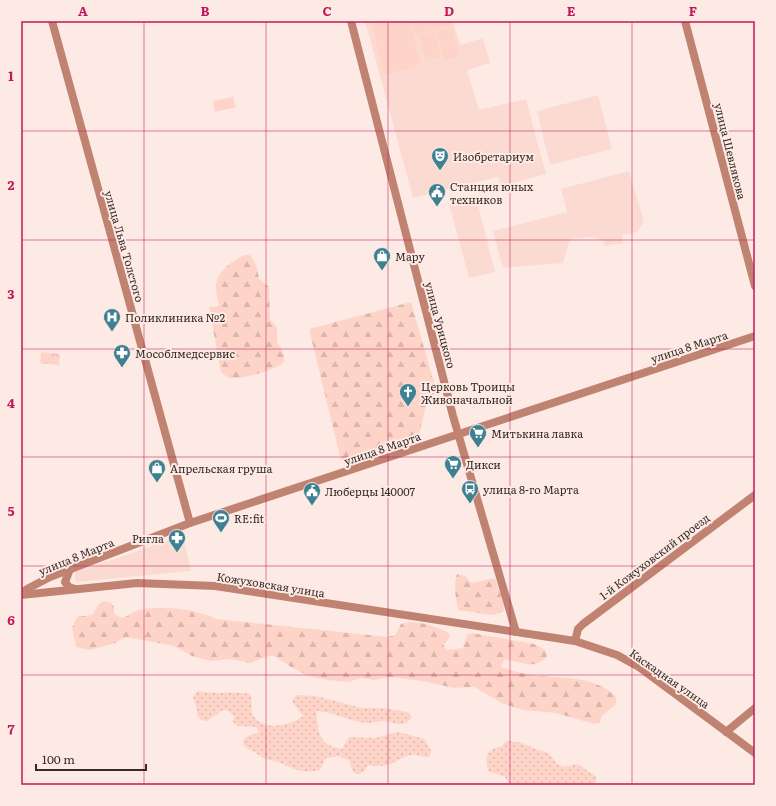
<svg xmlns="http://www.w3.org/2000/svg" width="776" height="806" font-family="Literata,serif">
<style>
.built{fill:#fbdbd1}
.grass{fill:url(#grass-dots)}
.forest{fill:url(#forest-firs)}
.park{fill:url(#park-crowns)}
.pitch{fill:#fed4c8}
.lines{fill:none;stroke-linecap:round;stroke-linejoin:round}
.minor{stroke:#c08371;stroke-width:8}
.tertiary{stroke:#c08371;stroke-width:8}
.grid{fill:none;stroke:#c2185b;stroke-width:1;stroke-opacity:0.55}
.labels{text-anchor:middle;dominant-baseline:central;stroke-width:4;stroke-linejoin:round;paint-order:stroke}
.street-label{font-size:11px;fill:#362b27;stroke:#fdeae4}
.poi-label{font-size:11px;fill:#362b27;stroke:#fdeae4;text-anchor:start}
.neatline{fill:none;stroke:#c2185b;stroke-width:1.5}
.grid-label{font-size:13px;text-anchor:middle;font-weight:bold;fill:#c2185b}
</style>
<defs>
<pattern id="grass-dots" width="8" height="8" patternUnits="userSpaceOnUse"><rect width="8" height="8" fill="#fed4c8"/><path d="M2 2h.1M6 6h.1" fill="none" stroke="#dab6ac" stroke-width="1.8" stroke-linecap="round"/></pattern>
<pattern id="forest-firs" width="22" height="20" patternUnits="userSpaceOnUse"><rect width="22" height="20" fill="#fed4c8"/><path d="M5 1l3.5 6h-7zM16 11l3.5 6h-7z" fill="#dab6ac"/></pattern>
<pattern id="park-crowns" width="20" height="18" patternUnits="userSpaceOnUse"><rect width="20" height="18" fill="#fed4c8"/><path d="M2 6a3 3 0 1 1 6 0M12 15a3 3 0 1 1 6 0" fill="none" stroke="#dab6ac"/></pattern>
</defs>
<rect width="100%" height="100%" fill="#fdeae4"/>
<g class="built">
<polygon points="365,21 453,21 460,45 483,38 490,63 467,70 479,110 526,99 546,174 501,186 498,177 413,198"/>
<polygon points="598,95 612,149 550,165 537,111"/>
<polygon points="629,171 644,222 637,232 622,235 623,243 605,246 603,241 593,237 570,239 563,263 503,268 493,231 567,212 561,189"/>
<polygon points="476,197 495,272 469,278 449,204"/>
<polygon points="183,535 191,571 76,582 74,571 109,561"/>
</g>
<g class="grass">
<path d="M197,691C215,695 232,691 250,694C253,701 250,708 253,715C261,732 291,726 303,716L292,701L296,695L316,696L362,708H382L408,712L412,717C404,729 396,722 384,721C378,721 372,723 366,723C348,721 334,712 317,711C316,721 318,740 329,745C333,747 338,748 342,749L349,737L375,738L399,732L424,739L431,750L430,757C424,758 417,754 411,755C391,760 394,769 368,765L365,771L360,774L354,773L351,767L350,761L339,756L326,758L320,770C301,774 295,769 278,762C272,760 265,760 260,756C254,752 251,750 244,746L243,740L248,736L260,732L256,727L238,726L233,722L234,716L229,711L223,710L207,721L201,720L197,715V709L193,697Z"/>
<path d="M506,741C526,741 530,749 549,753C566,779 566,759 581,766C586,769 590,774 597,777L595,785H510L505,777L488,771C485,755 485,751 502,746Z"/>
</g>
<g class="forest">
<path d="M244,255H250L257,267L259,279L269,287L270,319L277,328V341L284,355V362C274,370 243,380 229,378C227,377 224,374 221,372L209,307L219,306C218,300 216,293 216,287C216,272 232,261 244,255Z"/>
<polygon points="411,302 436,390 426,406 419,434 341,460 309,329"/>
<path d="M457,574L465,576L471,583L495,578L503,601L504,611L493,615L458,610C456,598 453,586 457,574Z"/>
<path d="M104,601L110,602L114,607V613C117,616 121,619 125,617C129,616 132,612 136,611C155,604 198,609 216,619L388,637L395,635L401,624C415,619 437,626 450,634L448,640L443,644L446,650L463,648L467,635L472,633L534,644L545,650L547,656C533,672 521,660 504,660L501,667C510,670 520,673 531,675C559,679 594,674 616,697V704L602,716L600,722L594,724L556,713L523,710L504,704L474,687L454,688L422,681L389,677L374,680L361,678L348,682L328,680L308,676L291,667L274,656H268L250,663L230,659L211,661L192,656L174,646L126,637L115,643L90,650L76,647L72,628L77,617L92,615L99,604Z"/>
</g>
<polygon class="park" points="41,352 60,354 59,365 40,363"/>
<g class="pitch">
<polygon points="371,21 410,21 421,65 384,75"/>
<polygon points="412,21 450,21 451,26 416,35"/>
<polygon points="452,27 459,56 444,60 437,31"/>
<polygon points="434,32 441,57 425,61 419,35"/>
<polygon points="233,97 236,107 215,112 213,101"/>
</g>
<g class="lines">
<g class="minor">
<polyline points="685,21 755,286"/>
<polyline points="575,641 578,629 583,624 755,495"/>
<polyline points="726,732 755,708"/>
</g>
<g class="tertiary">
<polyline points="52,21 190,523"/>
<polyline points="351,21 453,416 516,632"/>
<polyline points="70,569 65,582 69,587 75,589"/>
<polyline points="21,594 27,589 50,577 190,523 755,336"/>
<polyline points="21,595 137,583 215,586 575,641 617,655 639,667 755,753"/>
</g>
</g>
<path class="grid" d="M144,21V785M266,21V785M388,21V785M510,21V785M632,21V785M21,131H755M21,240H755M21,349H755M21,457H755M21,566H755M21,675H755"/>
<defs>
<symbol id="theatre-pin" viewBox="-11 -11 22 30"><path d="M0 17L-7.5 6A9.5 9.5 0 1 1 7.5 6Z" fill="#3e8192" stroke="#fdeae4"/><path d="M-5-5.5Q0-4 5-5.5V0Q5 5 0 6Q-5 5-5 0ZM-3.3-2.5H-1v1.5H-3.3ZM1-2.5H3.3v1.5H1ZM-2.8 1Q0 5.5 2.8 1Z" fill="#fff"/></symbol>
<symbol id="civic-pin" viewBox="-11 -11 22 30"><path d="M0 17L-7.5 6A9.5 9.5 0 1 1 7.5 6Z" fill="#3e8192" stroke="#fdeae4"/><path d="M-.6-6.5H3V-4.5H.6V-3L4-1V1h2V6H-6V1h2V-1L-.6-3ZM-1.2 2.5V6h2.4V2.5Z" fill="#fff"/></symbol>
<symbol id="shop-pin" viewBox="-11 -11 22 30"><path d="M0 17L-7.5 6A9.5 9.5 0 1 1 7.5 6Z" fill="#3e8192" stroke="#fdeae4"/><path d="M-5-2.5h2.3a2.7 3.5 0 0 1 5.4 0H5L5.5 6h-11ZM-1.5-2.5h3a1.5 2.3 0 0 0-3 0Z" fill="#fff"/></symbol>
<symbol id="hospital-pin" viewBox="-11 -11 22 30"><path d="M0 17L-7.5 6A9.5 9.5 0 1 1 7.5 6Z" fill="#3e8192" stroke="#fdeae4"/><path d="M-5-5h3v3.5h4V-5h3V5h-3V1.5h-4V5h-3Z" fill="#fff"/></symbol>
<symbol id="pharmacy-pin" viewBox="-11 -11 22 30"><path d="M0 17L-7.5 6A9.5 9.5 0 1 1 7.5 6Z" fill="#3e8192" stroke="#fdeae4"/><path d="M-2-6h4v4h4v4h-4v4h-4v-4h-4v-4h4Z" fill="#fff"/></symbol>
<symbol id="church-pin" viewBox="-11 -11 22 30"><path d="M0 17L-7.5 6A9.5 9.5 0 1 1 7.5 6Z" fill="#3e8192" stroke="#fdeae4"/><path d="M-1.2-6h2.4v3.5h3.3v2.4h-3.3V6h-2.4V-.1h-3.3v-2.4h3.3Z" fill="#fff"/></symbol>
<symbol id="supermarket-pin" viewBox="-11 -11 22 30"><path d="M0 17L-7.5 6A9.5 9.5 0 1 1 7.5 6Z" fill="#3e8192" stroke="#fdeae4"/><path d="M-6-5.5h2.5l.6 2H6L4.5 2H-2.5L-4.4-4H-6ZM-1.5 3.2a1.3 1.3 0 1 0 .1 0ZM3 3.2a1.3 1.3 0 1 0 .1 0Z" fill="#fff"/></symbol>
<symbol id="bus-pin" viewBox="-11 -11 22 30"><path d="M0 17L-7.5 6A9.5 9.5 0 1 1 7.5 6Z" fill="#3e8192" stroke="#fdeae4"/><path d="M-5-6H5V4H4V6H2V4H-2V6H-4V4H-5ZM-3.5-4V0h7V-4ZM-3.5 1.2v1.5H-2V1.2ZM2 1.2v1.5H3.5V1.2Z" fill="#fff"/></symbol>
<symbol id="stadium-pin" viewBox="-11 -11 22 30"><path d="M0 17L-7.5 6A9.5 9.5 0 1 1 7.5 6Z" fill="#3e8192" stroke="#fdeae4"/><path d="M0-5a6.5 5 0 1 0 0 10a6.5 5 0 1 0 0-10ZM-3.5-1.8h7v3.6h-7Z" fill="#fff"/></symbol>
</defs>
<g fill-rule="evenodd">
<use href="#theatre-pin" x="430" y="146" width="20" height="27"/>
<use href="#civic-pin" x="427" y="182" width="20" height="27"/>
<use href="#shop-pin" x="372" y="246" width="20" height="27"/>
<use href="#hospital-pin" x="102" y="307" width="20" height="27"/>
<use href="#pharmacy-pin" x="112" y="343" width="20" height="27"/>
<use href="#church-pin" x="398" y="382" width="20" height="27"/>
<use href="#supermarket-pin" x="468" y="423" width="20" height="27"/>
<use href="#supermarket-pin" x="443" y="454" width="20" height="27"/>
<use href="#shop-pin" x="147" y="458" width="20" height="27"/>
<use href="#bus-pin" x="460" y="479" width="20" height="27"/>
<use href="#civic-pin" x="302" y="481" width="20" height="27"/>
<use href="#stadium-pin" x="211" y="508" width="20" height="27"/>
<use href="#pharmacy-pin" x="167" y="528" width="20" height="27"/>
</g>
<g class="labels">
<g class="street-label">
<text transform="translate(731 151) rotate(76)">улица Шевлякова</text>
<text transform="translate(125 246) rotate(74)">улица Льва Толстого</text>
<text transform="translate(441 325) rotate(75)">улица Урицкого</text>
<text transform="translate(689 346) rotate(-18)">улица 8 Марта</text>
<text transform="translate(382 448) rotate(-19)">улица 8 Марта</text>
<text transform="translate(76 556) rotate(-22)">улица 8 Марта</text>
<text transform="translate(654 556) rotate(-37)">1-й Кожуховский проезд</text>
<text transform="translate(271 584) rotate(9)">Кожуховская улица</text>
<text transform="translate(670 678) rotate(35)">Каскадная улица</text>
</g>
<g class="poi-label">
<text x="453" y="156">Изобретариум</text>
<text x="450" y="186">Станция юных<tspan x="450" dy="13">техников</tspan></text>
<text x="395" y="256">Мару</text>
<text x="125" y="317">Поликлиника №2</text>
<text x="135" y="353">Мособлмедсервис</text>
<text x="421" y="386">Церковь Троицы<tspan x="421" dy="13">Живоначальной</tspan></text>
<text x="491" y="433">Митькина лавка</text>
<text x="466" y="464">Дикси</text>
<text x="170" y="468">Апрельская груша</text>
<text x="483" y="489">улица 8-го Марта</text>
<text x="325" y="491">Люберцы 140007</text>
<text x="234" y="518">RE:fit</text>
<text x="164" y="538" text-anchor="end">Ригла</text>
</g>
</g>
<rect width="776" height="806" fill="none" stroke="#fdeae4" stroke-width="44"/>
<path d="M36 764v6h110v-6" fill="none" stroke="#362b27" stroke-width="2"/>
<text x="42" y="764" font-size="12" fill="#362b27" stroke="#fdeae4" stroke-width="3" paint-order="stroke">100 m</text>
<rect x="22" y="22" width="732" height="762" class="neatline"/>
<g class="grid-label">
<text x="83" y="16">A</text>
<text x="205" y="16">B</text>
<text x="327" y="16">C</text>
<text x="449" y="16">D</text>
<text x="571" y="16">E</text>
<text x="693" y="16">F</text>
<text x="11" y="81">1</text>
<text x="11" y="190">2</text>
<text x="11" y="299">3</text>
<text x="11" y="408">4</text>
<text x="11" y="516">5</text>
<text x="11" y="625">6</text>
<text x="11" y="734">7</text>
</g>
</svg>
